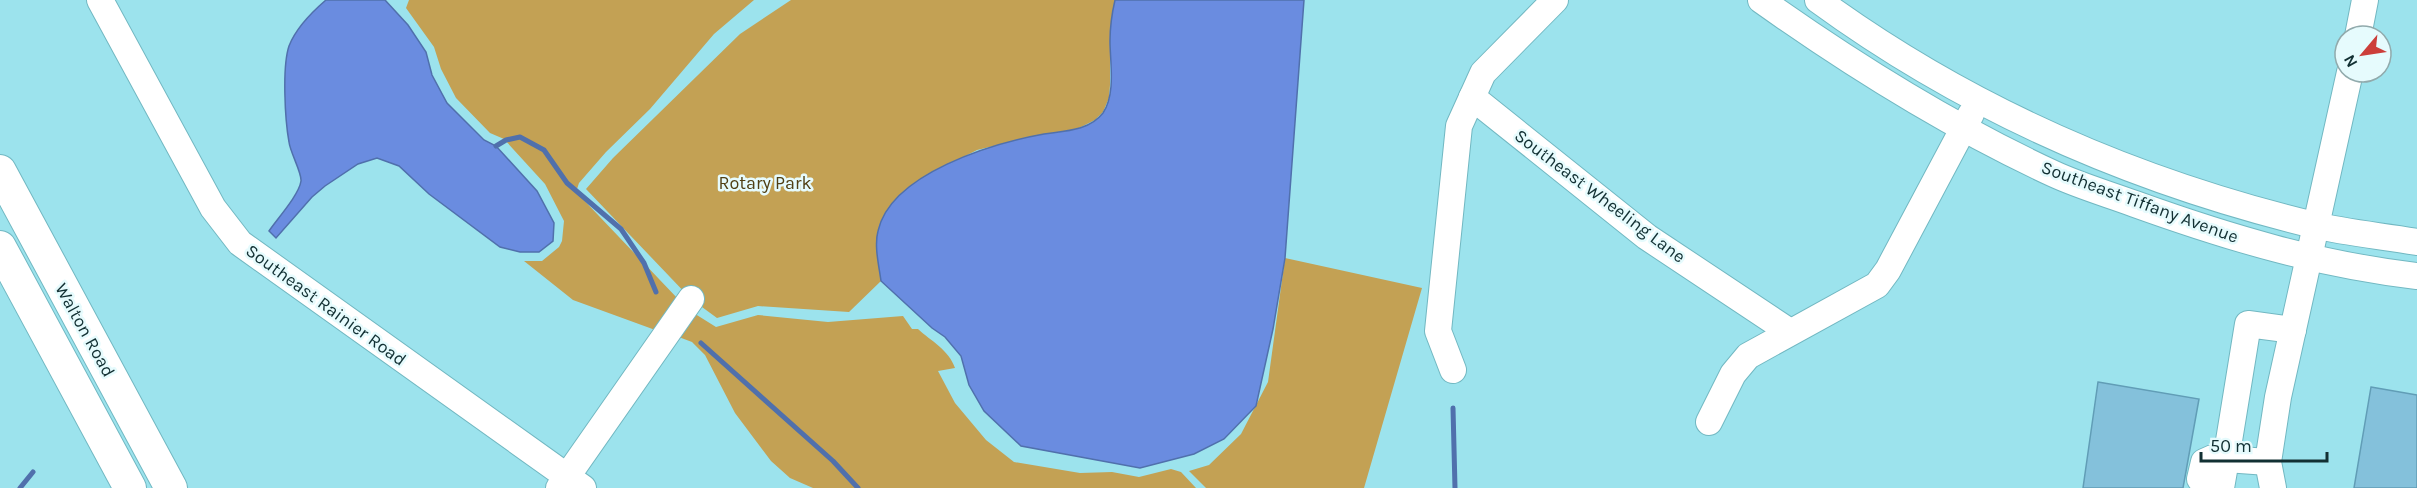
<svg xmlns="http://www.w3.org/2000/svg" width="2417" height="488" font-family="Karla,sans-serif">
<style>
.green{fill:#c3a154}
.water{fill:#6a8ce0;stroke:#5070ac;stroke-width:1.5}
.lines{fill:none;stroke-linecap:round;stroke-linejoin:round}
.stream{stroke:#5070ac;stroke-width:5}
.building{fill:#84c1db;stroke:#619db6;stroke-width:1.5}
.minor-casing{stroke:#72b8c2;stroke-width:28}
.major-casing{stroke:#72b8c2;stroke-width:34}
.minor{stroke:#fff;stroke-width:26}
.major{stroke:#fff;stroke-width:32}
.labels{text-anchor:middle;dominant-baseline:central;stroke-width:5;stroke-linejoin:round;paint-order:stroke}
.park-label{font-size:18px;fill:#503f13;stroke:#e6fbfd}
.street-label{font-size:18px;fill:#123033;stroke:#e6fbfd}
</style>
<rect width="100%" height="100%" fill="#9ce3ed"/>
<g class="green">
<polygon points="409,0 754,0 714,34 650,109 606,152 579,183 577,189 579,195 679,300 658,331 573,300 524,261 542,261 559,247 562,241 564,221 545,184 504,139 490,133 456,98 441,69 434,47 406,8"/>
<polygon points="791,0 1115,0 1110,38 1110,85 1109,98 1103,112 1095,120 1075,130 1044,134 977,150 938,170 919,181 877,232 881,281 849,312 758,306 717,318 691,299 586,189 613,158 740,34"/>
<polygon points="1285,258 1422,288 1364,488 1206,488 1189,471 1209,465 1241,434 1268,382"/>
<path d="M692,312L716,327L758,315L828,322L903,316L912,329H918C931,341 949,350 955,368L938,371L955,403L986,440L1014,462L1080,473L1112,472L1139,477L1171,469L1181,472L1196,488H813L790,478L771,461L735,413L705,355L692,342L676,336Z"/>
</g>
<g class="water">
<path d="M326,0H385L408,25L426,52L432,75L447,103L484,140L496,146L537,191L554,223L553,241L539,252H520L500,247L429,194L399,166L377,158L358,164L325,186L312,197L276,238L269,231C277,219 299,195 301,181C302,173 290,152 289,142C285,120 282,67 289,46C296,28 312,12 326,0Z"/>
<path d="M1115,0H1304L1285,258L1273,329L1256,406L1224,439L1194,454L1140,468L1021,446L984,411L969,385L961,356L945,337L932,328L881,281C879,266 874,246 878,231C891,173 994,143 1044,134C1064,131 1089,131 1103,113C1116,94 1110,62 1110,41C1110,28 1112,13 1115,0Z"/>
</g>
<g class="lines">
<g class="stream">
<polyline points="496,146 506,140 520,137 544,150 567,183 621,229 644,263 656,292"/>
<polyline points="701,343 833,461 858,488"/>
<polyline points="1453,408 1455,488"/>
<polyline points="20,488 33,472"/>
</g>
</g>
<g class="building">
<polygon points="2098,382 2199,399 2183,488 2083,488"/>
<polygon points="2371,387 2417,395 2417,488 2354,488"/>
</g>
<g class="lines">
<defs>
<g id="minor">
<polyline points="100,0 213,208 240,243 583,488"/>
<path d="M1761,0C1854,66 1950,126 2054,174C2080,186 2108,194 2135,204C2227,237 2320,265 2417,276"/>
<path d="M1818,0C1966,108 2136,182 2314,225C2348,233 2383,236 2417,242"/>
<polyline points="2358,36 2365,0"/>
<polyline points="1472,97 1647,237 1790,332"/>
<polyline points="1453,370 1438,331 1459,126 1483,73 1555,0"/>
<polyline points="1709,422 1733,374 1748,356 1877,285 1888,270 1971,114"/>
<polyline points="2268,462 2226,459 2248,324 2293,330"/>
<polyline points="2200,479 2204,462 2213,458 2226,459 2221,488"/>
<polyline points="559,488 691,299"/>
<polyline points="2273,488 2268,462 2278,397 2350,72"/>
</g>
<g id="major">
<polyline points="0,171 171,488"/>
<polyline points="0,247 130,488"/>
</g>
</defs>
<use href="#minor" class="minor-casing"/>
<use href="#major" class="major-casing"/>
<use href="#minor" class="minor"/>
<use href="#major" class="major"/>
</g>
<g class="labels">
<g class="park-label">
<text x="765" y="183">Rotary Park</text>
</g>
<g class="street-label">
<text transform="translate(1600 196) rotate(37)">Southeast Wheeling Lane</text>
<text transform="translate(2140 202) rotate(20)">Southeast Tiffany Avenue</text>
<text transform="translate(326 305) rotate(36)">Southeast Rainier Road</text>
<text transform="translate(85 330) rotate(61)">Walton Road</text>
</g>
</g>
<g transform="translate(2363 54) rotate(241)"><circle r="28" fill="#e6fbfd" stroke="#91aaac" stroke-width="1.5"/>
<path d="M0-4.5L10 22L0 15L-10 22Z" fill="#cc3e3a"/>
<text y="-9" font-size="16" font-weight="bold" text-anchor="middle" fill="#123033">N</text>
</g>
<path d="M2201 452v9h126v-9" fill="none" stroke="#123033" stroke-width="3"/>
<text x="2210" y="452" font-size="18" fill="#123033" stroke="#e6fbfd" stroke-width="4.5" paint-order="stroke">50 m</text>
</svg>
